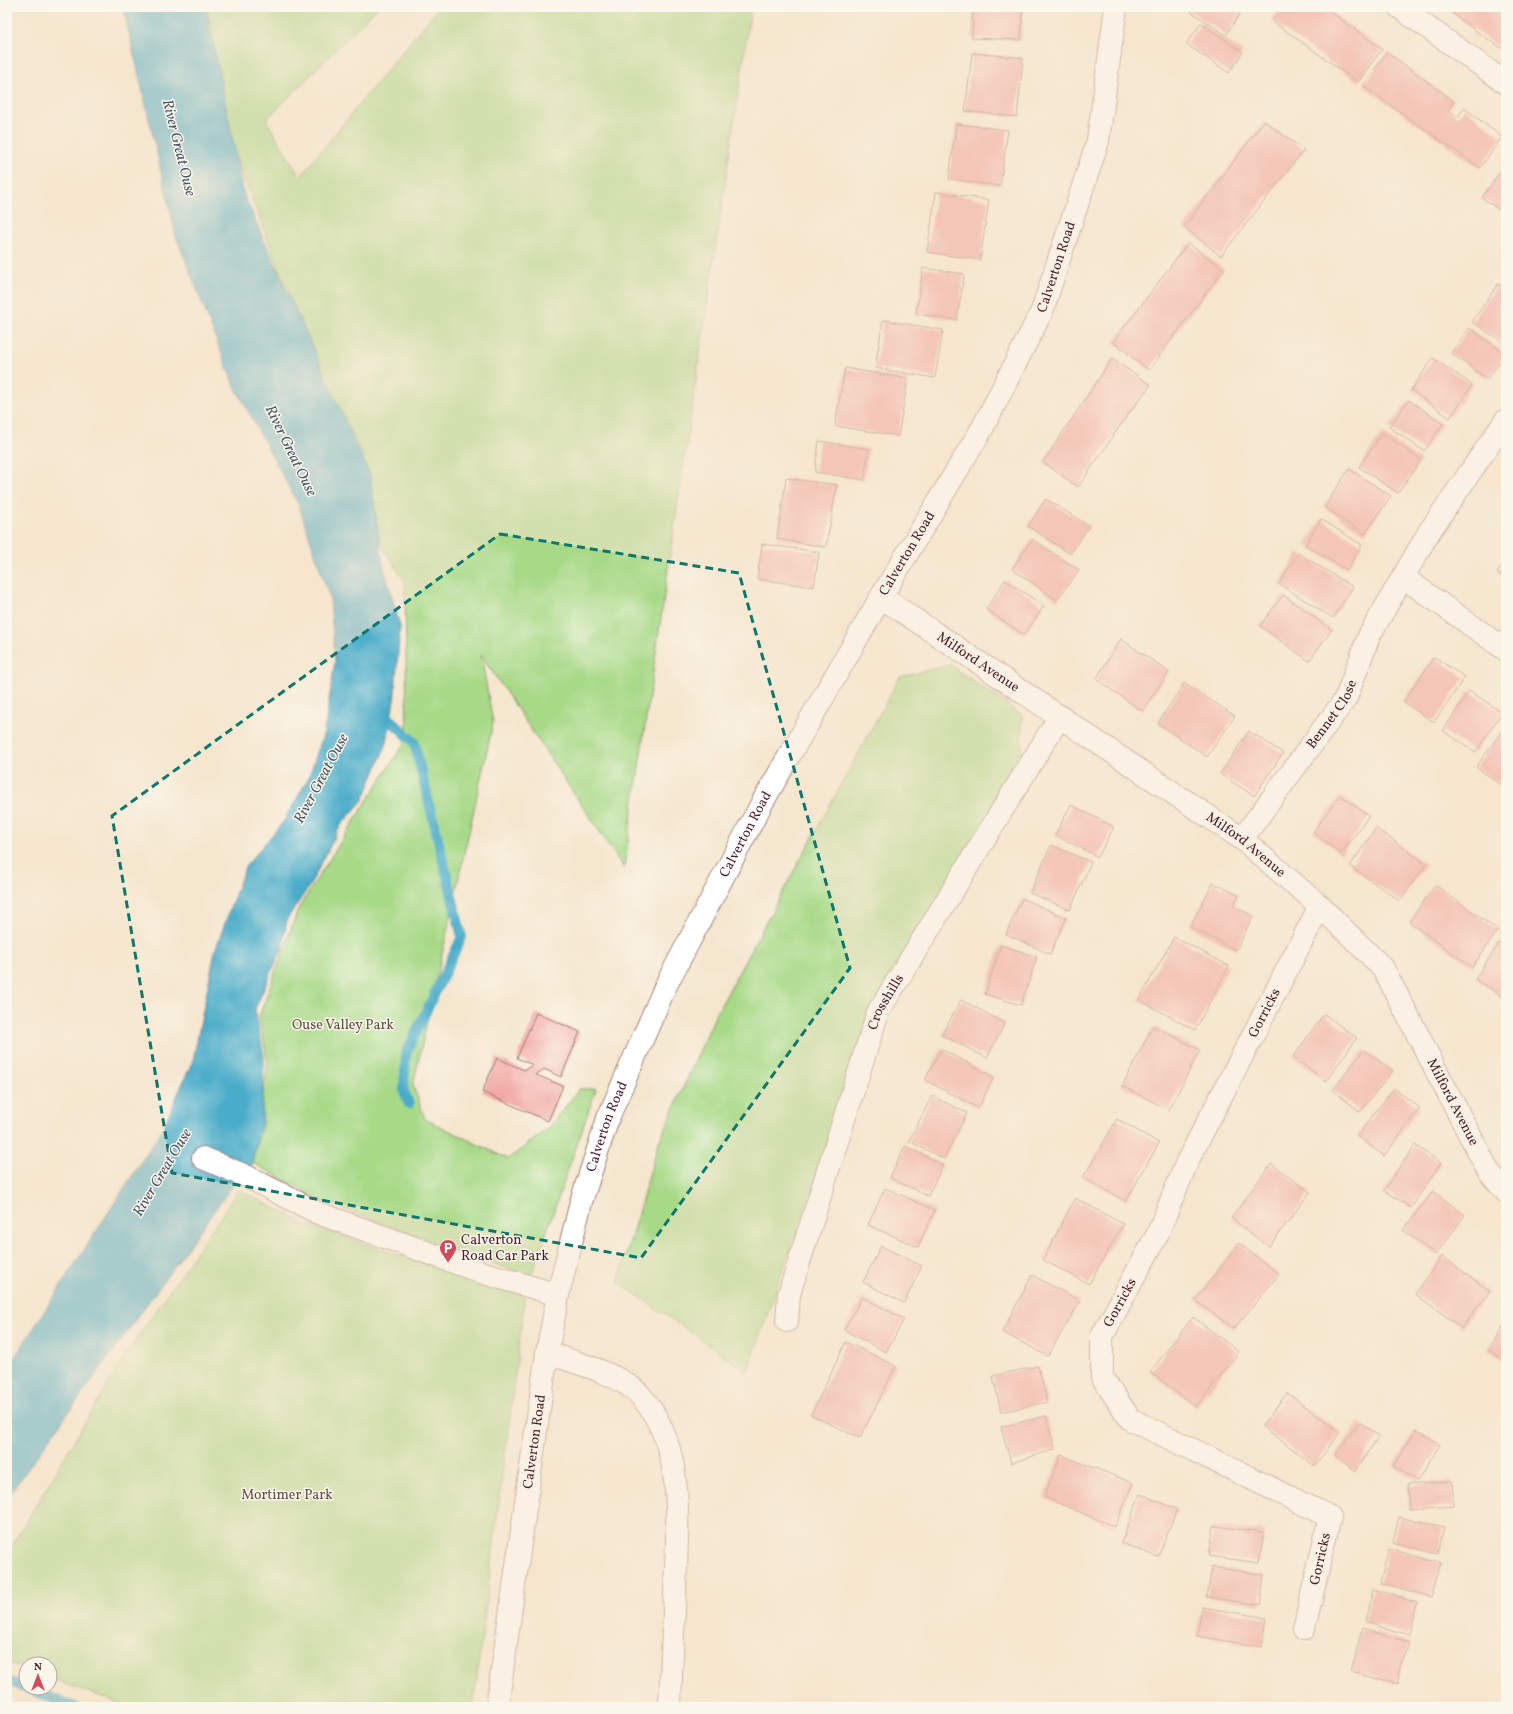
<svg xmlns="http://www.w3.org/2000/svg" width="1513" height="1714" font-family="Vollkorn,serif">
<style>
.green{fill:#a7d987;stroke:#787c59}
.water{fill:#4aacc9;stroke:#4a667a}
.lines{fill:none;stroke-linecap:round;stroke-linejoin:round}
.stream{stroke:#4aacc9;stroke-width:10}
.building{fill:#f19f9c}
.minor-casing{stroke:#a0827c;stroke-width:24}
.minor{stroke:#fff;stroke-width:22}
.marked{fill:none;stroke:#0f766e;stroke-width:3;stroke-dasharray:8 5;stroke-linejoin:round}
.labels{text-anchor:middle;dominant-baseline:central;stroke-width:3;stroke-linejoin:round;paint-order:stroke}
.street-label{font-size:14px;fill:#4a1f2b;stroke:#fbf7ec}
.park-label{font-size:14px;fill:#614e42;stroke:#fbf7ec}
.poi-label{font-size:14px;fill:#4a1f2b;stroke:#fbf7ec;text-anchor:start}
.water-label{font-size:15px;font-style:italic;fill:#4a576a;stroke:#fbf7ec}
</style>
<rect width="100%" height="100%" fill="#fbf7ec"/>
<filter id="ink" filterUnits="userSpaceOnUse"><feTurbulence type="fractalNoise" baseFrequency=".025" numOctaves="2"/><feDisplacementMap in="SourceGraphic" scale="8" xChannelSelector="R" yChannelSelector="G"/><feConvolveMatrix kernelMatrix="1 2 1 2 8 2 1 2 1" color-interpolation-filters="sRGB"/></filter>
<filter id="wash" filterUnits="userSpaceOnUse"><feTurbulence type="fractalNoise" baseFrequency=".012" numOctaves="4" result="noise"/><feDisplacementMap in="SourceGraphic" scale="16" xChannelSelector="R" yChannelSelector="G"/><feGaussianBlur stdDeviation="0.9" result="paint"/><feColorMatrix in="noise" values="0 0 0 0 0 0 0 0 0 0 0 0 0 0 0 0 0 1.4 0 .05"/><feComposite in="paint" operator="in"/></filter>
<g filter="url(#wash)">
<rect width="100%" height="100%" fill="#f5e6ce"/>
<g class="green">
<polygon points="188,7 378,7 266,120 300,177 439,7 751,7 624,868 481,655 493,723 413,1085 425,1119 508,1159 548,1129 579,1089 596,1089 531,1277 325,1202 251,1162 268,1064 259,1017 299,907 407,739 405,581 363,517 309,351 268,240 213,99"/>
<polygon points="950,665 1022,715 1021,765 874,1015 747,1371 618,1282 659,1142 716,1014 900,677"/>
<polygon points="239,1190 308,1225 525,1296 473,1707 129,1707 50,1678 50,1664 26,1664 26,1669 7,1662 7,1554 126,1354"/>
</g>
<polygon class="water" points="123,7 206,7 244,195 370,475 383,564 400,626 395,694 387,743 363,800 341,825 310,885 287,919 282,948 255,1009 264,1058 262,1123 251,1167 238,1178 7,1498 7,1369 163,1128 193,1060 215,951 245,867 284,821 308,779 324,733 335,661 330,599 299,506 233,383 176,236"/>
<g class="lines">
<g class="stream">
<polyline points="382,712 414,742 462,937 406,1053 404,1091 409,1104"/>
<polyline points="7,1681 75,1707"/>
</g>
</g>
<g id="blocks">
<g class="building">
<polygon points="973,7 1023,7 1021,40 972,38"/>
<polygon points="1193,7 1244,7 1226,35 1190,11"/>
<polygon points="1281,7 1324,7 1382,49 1358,82 1272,21"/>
<polygon points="1444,7 1506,7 1506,51 1476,31"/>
<polygon points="1201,23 1243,52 1229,73 1186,44"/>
<polygon points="1387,52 1454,101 1448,110 1458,117 1464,108 1502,137 1480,168 1363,86"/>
<polygon points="972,53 1023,58 1017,117 965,111"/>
<polygon points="1264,121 1304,150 1221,256 1184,227"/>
<polygon points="956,124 1008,130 1000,186 949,179"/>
<polygon points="1506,163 1506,214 1482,198"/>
<polygon points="936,192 989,200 980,260 927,252"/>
<polygon points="1188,243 1224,269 1149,370 1113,342"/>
<polygon points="923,268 964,274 957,320 916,314"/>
<polygon points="1498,284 1506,290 1506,344 1472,322"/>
<polygon points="883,320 943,330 935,378 875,368"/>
<polygon points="1469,328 1506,354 1487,379 1451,353"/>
<polygon points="1433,358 1472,385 1450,418 1411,390"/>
<polygon points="1112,359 1151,385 1129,413 1078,487 1043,462"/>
<polygon points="845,368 908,379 898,436 835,426"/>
<polygon points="1409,400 1443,424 1424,451 1389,427"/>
<polygon points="1382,433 1421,460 1398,493 1359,467"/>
<polygon points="819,441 869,449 864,480 815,472"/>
<polygon points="1349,469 1391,496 1365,534 1324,507"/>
<polygon points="786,478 837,485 826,547 777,539"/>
<polygon points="1046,499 1089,526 1070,554 1028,526"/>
<polygon points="1321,519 1362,545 1347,570 1305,545"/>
<polygon points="1032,539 1079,570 1057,600 1012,569"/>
<polygon points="762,544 819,552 814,587 757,579"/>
<polygon points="1298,553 1353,587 1333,618 1279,584"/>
<polygon points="1506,559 1506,578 1497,573"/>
<polygon points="1005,580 1044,606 1024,635 986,609"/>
<polygon points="1283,595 1332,630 1309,661 1260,626"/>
<polygon points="1121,639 1169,672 1142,711 1096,679"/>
<polygon points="1434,657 1465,677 1434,722 1403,702"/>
<polygon points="1184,683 1235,716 1207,757 1158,723"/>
<polygon points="1469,691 1502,712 1476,752 1443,731"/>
<polygon points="1506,726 1506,788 1476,767"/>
<polygon points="1249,731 1283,753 1254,796 1220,774"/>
<polygon points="1340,795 1369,816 1341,854 1313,832"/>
<polygon points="1071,805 1114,827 1098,857 1055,835"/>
<polygon points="1376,828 1426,864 1400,901 1350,866"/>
<polygon points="1051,845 1091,862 1070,910 1030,893"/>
<polygon points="1213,883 1239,895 1233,906 1253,916 1236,950 1190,927"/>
<polygon points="1435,885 1498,930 1472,967 1409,922"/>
<polygon points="1022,898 1066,918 1050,954 1006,934"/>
<polygon points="1174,937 1229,966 1195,1030 1139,1000"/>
<polygon points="1499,943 1506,948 1506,999 1475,979"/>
<polygon points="1001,945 1037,957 1021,1005 985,994"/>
<polygon points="961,1000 1005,1023 987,1058 942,1035"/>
<polygon points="536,1013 580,1032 561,1077 544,1069 536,1075 563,1086 548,1121 482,1092 497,1058 524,1070 533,1065 517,1058"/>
<polygon points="1324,1014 1357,1038 1326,1081 1293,1057"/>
<polygon points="1153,1026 1200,1050 1169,1110 1122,1086"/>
<polygon points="941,1049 994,1077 978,1108 925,1080"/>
<polygon points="1364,1050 1393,1071 1360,1112 1333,1090"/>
<polygon points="1394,1088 1420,1108 1384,1156 1357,1136"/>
<polygon points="932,1096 967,1113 944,1159 909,1141"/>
<polygon points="1117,1119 1159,1143 1126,1201 1083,1178"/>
<polygon points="1415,1145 1441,1163 1411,1208 1384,1190"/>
<polygon points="905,1146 943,1165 928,1196 890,1178"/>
<polygon points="1271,1164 1310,1192 1269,1247 1231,1218"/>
<polygon points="885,1188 935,1210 918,1247 868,1225"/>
<polygon points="1433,1191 1465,1215 1436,1255 1403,1230"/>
<polygon points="1075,1198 1123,1224 1089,1284 1043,1260"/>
<polygon points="1239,1243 1279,1274 1234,1329 1195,1300"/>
<polygon points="881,1246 922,1266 904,1303 863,1282"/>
<polygon points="1442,1256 1490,1291 1462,1328 1415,1294"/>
<polygon points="1032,1275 1080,1301 1048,1356 1002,1332"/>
<polygon points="862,1297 904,1319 886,1352 844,1330"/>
<polygon points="1193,1317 1239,1352 1196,1407 1150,1372"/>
<polygon points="1506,1322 1506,1361 1488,1350"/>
<polygon points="846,1342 896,1366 860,1438 811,1415"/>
<polygon points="1038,1366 1047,1402 1001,1412 993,1376"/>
<polygon points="1287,1393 1340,1432 1315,1466 1262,1426"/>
<polygon points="1046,1416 1055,1449 1011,1463 1001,1427"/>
<polygon points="1359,1422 1379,1436 1355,1471 1335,1456"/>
<polygon points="1416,1430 1440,1445 1417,1481 1393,1466"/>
<polygon points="1061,1455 1133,1483 1115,1527 1044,1497"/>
<polygon points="1452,1481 1454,1506 1409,1509 1407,1485"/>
<polygon points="1140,1494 1177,1509 1158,1557 1121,1543"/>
<polygon points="1399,1517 1444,1528 1438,1554 1393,1543"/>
<polygon points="1214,1526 1264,1532 1259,1563 1209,1556"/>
<polygon points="1389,1549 1441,1563 1432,1598 1380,1584"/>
<polygon points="1212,1567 1264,1575 1260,1605 1207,1597"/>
<polygon points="1373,1589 1419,1603 1409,1635 1364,1622"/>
<polygon points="1202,1607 1267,1618 1262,1647 1197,1636"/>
<polygon points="1362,1629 1409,1642 1397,1684 1351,1671"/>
</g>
</g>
</g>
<g filter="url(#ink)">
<use href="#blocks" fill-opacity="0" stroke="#a0827c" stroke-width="1"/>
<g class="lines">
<defs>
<g id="minor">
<polyline points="1399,7 1506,83"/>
<polyline points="1404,578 1506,650"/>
<path id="s1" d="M881,597L1242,839L1320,906L1383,968L1489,1172L1506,1192"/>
<path id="s2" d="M1242,839L1346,698L1369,636L1429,532L1506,420"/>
<polyline points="203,1158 248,1177 318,1213 481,1272 558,1295"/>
<path id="s3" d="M787,1321L789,1294L878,1012L1060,716"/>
<path d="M547,1353C574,1362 621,1374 640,1395C687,1447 677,1527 675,1592C673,1630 671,1669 670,1707"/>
<path id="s4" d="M1304,1629L1330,1517L1130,1419L1102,1377V1336L1157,1235L1187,1162L1320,906"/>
<path id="s5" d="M497,1707L547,1353L558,1295L581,1202L608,1118L666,985L762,803L881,597L983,427L1042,311L1098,141L1116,7"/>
</g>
</defs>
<use href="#minor" class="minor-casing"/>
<use href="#minor" class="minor"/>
</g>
</g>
<path d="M0 0H1513V1714H0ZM500,534L739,573L850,968L641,1258L172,1173L112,816Z" fill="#f5e6ce" fill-opacity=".55" fill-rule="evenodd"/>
<path class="marked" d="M500,534L739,573L850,968L641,1258L172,1173L112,816Z"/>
<defs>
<symbol id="parking-pin" viewBox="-11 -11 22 30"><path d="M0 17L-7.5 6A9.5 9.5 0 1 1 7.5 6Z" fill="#d1495b" stroke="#fbf7ec"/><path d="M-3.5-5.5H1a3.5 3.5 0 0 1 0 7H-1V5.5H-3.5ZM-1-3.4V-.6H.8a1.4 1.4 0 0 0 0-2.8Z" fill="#fff"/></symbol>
</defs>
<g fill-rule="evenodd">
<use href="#parking-pin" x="438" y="1238" width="20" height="27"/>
</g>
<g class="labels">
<g class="street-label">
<text stroke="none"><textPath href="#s5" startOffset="1564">Calverton Road</textPath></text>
<text stroke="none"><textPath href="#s5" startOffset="1240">Calverton Road</textPath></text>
<text stroke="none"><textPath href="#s1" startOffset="117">Milford Avenue</textPath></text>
<text stroke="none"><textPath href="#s2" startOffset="154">Bennet Close</textPath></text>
<text stroke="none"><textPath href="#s5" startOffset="916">Calverton Road</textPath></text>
<text stroke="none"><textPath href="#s1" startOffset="441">Milford Avenue</textPath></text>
<text stroke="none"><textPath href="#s3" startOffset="335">Crosshills</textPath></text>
<text stroke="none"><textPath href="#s4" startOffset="791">Gorricks</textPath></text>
<text stroke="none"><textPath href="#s1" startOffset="777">Milford Avenue</textPath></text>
<text stroke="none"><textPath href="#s5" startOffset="592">Calverton Road</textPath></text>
<text stroke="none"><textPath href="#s4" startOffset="467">Gorricks</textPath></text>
<text stroke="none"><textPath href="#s5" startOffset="268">Calverton Road</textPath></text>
<text stroke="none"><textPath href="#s4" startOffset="72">Gorricks</textPath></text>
</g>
<g class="park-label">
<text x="343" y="1025">Ouse Valley Park</text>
<text x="287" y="1495">Mortimer Park</text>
</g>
<g class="poi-label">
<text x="461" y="1240">Calverton<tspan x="461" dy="16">Road Car Park</tspan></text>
</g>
<g class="water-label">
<text transform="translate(178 148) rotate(76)">River Great Ouse</text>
<text transform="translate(290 451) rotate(64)">River Great Ouse</text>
<text transform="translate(322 779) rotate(-62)">River Great Ouse</text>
<text transform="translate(163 1173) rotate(-59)">River Great Ouse</text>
</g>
</g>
<rect width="1513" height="1714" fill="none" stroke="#fbf7ec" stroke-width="24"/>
<g transform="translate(38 1676)"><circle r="19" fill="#fbf7ec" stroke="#b4a19f"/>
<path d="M0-3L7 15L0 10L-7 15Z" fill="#d1495b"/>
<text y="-6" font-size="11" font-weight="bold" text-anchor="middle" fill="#4a1f2b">N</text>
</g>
</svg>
